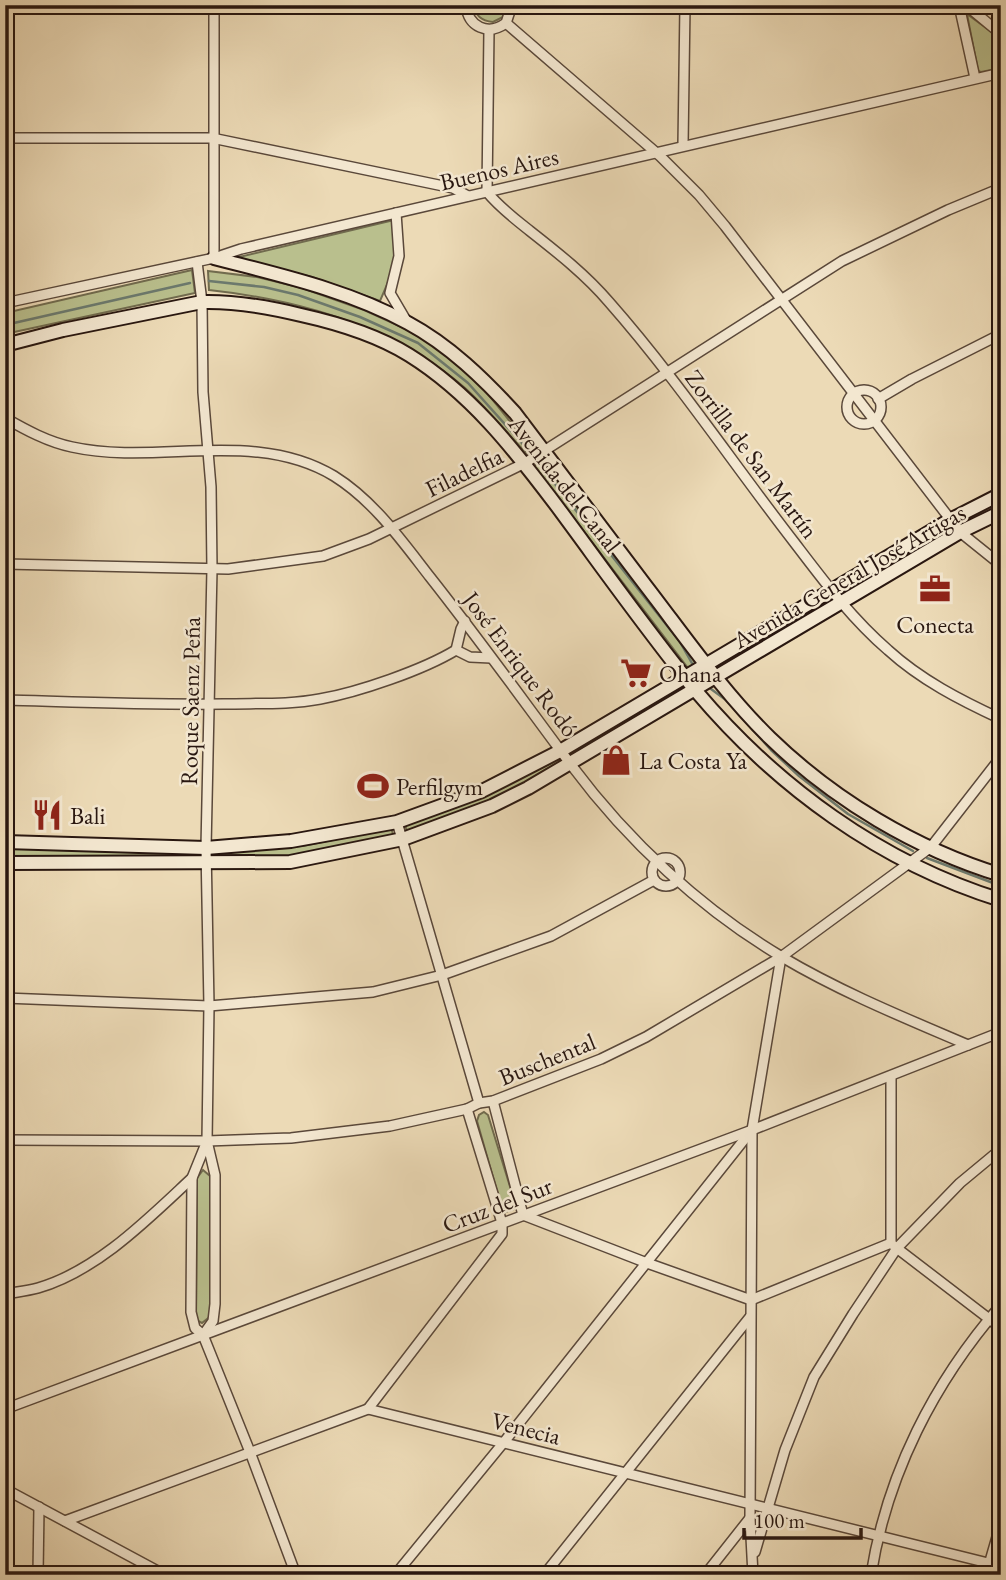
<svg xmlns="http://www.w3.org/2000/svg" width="1006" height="1580" font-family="'EB Garamond',serif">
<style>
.green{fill:#b9bf8d;stroke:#716b4e;stroke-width:2}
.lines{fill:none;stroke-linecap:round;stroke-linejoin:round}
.stream{stroke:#6c796d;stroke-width:2.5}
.street-casing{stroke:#5a483a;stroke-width:12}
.secondary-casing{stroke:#291710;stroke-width:16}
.street{stroke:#f3e7d0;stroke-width:9}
.secondary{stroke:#f3e7d0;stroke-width:12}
.labels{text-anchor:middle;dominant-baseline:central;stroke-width:5;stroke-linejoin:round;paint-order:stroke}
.street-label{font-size:24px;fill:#291710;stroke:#f3e7d0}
.poi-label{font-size:24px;fill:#291710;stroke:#f3e7d0;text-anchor:start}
</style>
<rect width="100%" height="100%" fill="#ecdab6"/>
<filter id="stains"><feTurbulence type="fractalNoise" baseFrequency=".00286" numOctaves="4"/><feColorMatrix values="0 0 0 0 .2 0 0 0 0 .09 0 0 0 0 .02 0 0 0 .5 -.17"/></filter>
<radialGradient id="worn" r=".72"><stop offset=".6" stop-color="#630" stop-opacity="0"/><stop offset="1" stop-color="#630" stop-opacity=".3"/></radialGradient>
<g class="green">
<path d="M474,5H508L503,17L493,22C482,21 475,16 474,5Z"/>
<polygon points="967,14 1001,39 1001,68 981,72 978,71"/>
<polygon points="394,220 398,259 380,301 312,277 235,258"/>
<polygon points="192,270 195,293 5,334 5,313"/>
<path d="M208,271L257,277L302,288L364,310L419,335L475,378L533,450L527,454C507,433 487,408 465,388C393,326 301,300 209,290Z"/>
<polygon points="541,461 697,663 688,668 534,466"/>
<polygon points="945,529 948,533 844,595 841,590"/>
<polygon points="829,598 831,602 726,665 724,661"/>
<polygon points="681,684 685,691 573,755 570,753 570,750"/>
<polygon points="557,758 561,763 487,804 408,834 405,825"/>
<polygon points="391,828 394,837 304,856 215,859 215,851 303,846"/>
<polygon points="12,848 200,850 200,859 12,857"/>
<polygon points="484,1112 488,1115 515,1203 514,1209 505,1212 502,1209 477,1121 479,1115"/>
<polygon points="203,1170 210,1176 212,1315 202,1323 196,1320 197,1178"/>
</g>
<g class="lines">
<g class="stream">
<polyline points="209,281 264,287 298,295 360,317 418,343 468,383 529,451"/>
<polyline points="5,325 190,283"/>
<polyline points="540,465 680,642 693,665"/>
<polyline points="711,689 726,700 771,750 799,776 848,814 913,851"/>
<polyline points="927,858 1001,886"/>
</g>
<defs>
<g id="street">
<polyline points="386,5 466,7"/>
<path d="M466,5C468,27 488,36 506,23L512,5"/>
<polyline points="959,5 975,78"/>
<polyline points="966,5 1001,34"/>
<polyline points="512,6 685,7 694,5"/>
<polyline points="506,23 660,156 699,195 725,226 960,532 1001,565"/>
<path d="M489,30L487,192C499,207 515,219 530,231C558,253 586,275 609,302C676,378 732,462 794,542C823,580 851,618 888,650C921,680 960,700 1001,719"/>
<polyline points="5,138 212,138 453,188 468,196"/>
<polyline points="683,145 685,5"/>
<polyline points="396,213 399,256 390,293 407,322"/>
<polyline points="214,258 214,5"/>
<polyline points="197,262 202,302 203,392 211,487 212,569 206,848 209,1006 207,1141 215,1175 215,1304 213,1321 203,1335"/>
<polyline points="5,303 214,258 241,249 1001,73"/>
<circle cx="864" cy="407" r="17"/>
<polyline points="878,399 912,379 1001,334"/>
<path d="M5,418C26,430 48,442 72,447C158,466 254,428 334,476C374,501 402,541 430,577C479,639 525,703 572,766C628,841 701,909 782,957C841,992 905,1018 968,1045"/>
<polyline points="5,564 228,569 323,556 369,539 525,463 842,261 948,210 1001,188"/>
<polyline points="465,621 461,629 456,650 470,657 491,658"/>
<path d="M5,700C78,702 151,705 224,704C256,703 289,705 320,699C359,692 423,670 456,650"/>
<polyline points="397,822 479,1103"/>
<circle cx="666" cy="872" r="14"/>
<polyline points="5,998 209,1006 373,992 442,975 551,936 654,880"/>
<polyline points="493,1101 523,1215 647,1263 751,1300 891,1243"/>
<polyline points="5,1140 207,1141 291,1138 390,1126 467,1109 479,1103 493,1101 601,1059 646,1037 781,957 931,847 1001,757"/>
<polyline points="207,1141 192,1178 191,1312 195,1328 203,1335 250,1452 296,1575"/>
<polyline points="891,1243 891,1076"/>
<polyline points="894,1246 1001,1328"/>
<path d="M5,1294C16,1292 27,1291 38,1288C97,1271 148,1219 192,1178"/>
<polyline points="5,1409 752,1130 1001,1032"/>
<polyline points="368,1409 502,1234 502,1223 467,1109"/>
<polyline points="5,1489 165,1575"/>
<polyline points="65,1521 368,1409 988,1563"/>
<polyline points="755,1552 785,1450 814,1377 853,1314 897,1248 960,1183 1001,1149"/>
<polyline points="38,1575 39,1507"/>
<polyline points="395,1575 504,1442 751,1131"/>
<polyline points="544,1575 750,1317"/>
<polyline points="705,1575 750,1518"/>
<polyline points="753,1575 750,1518 752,1130 781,957"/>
<path d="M871,1575C887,1474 934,1382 1001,1305"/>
<polyline points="986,1575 1001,1523"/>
</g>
<g id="secondary">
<path d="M214,258C279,275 348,290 408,323C449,345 484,379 515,413C559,471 603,529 646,586C686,638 724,693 770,738C834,800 916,849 1001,875"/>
<path d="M5,345L63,330L202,302C236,301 268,307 301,315C337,323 377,335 409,355C470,393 513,448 556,505C602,567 647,631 696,691C776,786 881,863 1001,900"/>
<polyline points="5,842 206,848 291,841 397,822 482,791 562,750 950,520 1001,494"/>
<polyline points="5,863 290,862 403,839 492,806 528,788 960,532 1001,512"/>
</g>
</defs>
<use href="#street" class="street-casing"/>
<use href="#secondary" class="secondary-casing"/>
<use href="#street" class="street"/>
<use href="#secondary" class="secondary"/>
</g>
<defs>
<symbol id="office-bare" viewBox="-9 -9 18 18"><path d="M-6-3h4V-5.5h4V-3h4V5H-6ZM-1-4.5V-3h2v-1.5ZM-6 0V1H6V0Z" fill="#8f2418" stroke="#f3e7d0" stroke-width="2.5" paint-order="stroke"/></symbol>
<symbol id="supermarket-bare" viewBox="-9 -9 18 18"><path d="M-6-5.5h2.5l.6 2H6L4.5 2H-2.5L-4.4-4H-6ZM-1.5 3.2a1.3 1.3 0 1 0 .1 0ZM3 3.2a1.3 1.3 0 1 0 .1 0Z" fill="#8f2418" stroke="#f3e7d0" stroke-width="2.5" paint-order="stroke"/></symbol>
<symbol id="shop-bare" viewBox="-9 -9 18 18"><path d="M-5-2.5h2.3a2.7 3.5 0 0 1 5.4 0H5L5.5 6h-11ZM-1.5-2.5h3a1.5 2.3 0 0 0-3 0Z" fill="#8f2418" stroke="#f3e7d0" stroke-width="2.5" paint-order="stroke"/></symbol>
<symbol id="stadium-bare" viewBox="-9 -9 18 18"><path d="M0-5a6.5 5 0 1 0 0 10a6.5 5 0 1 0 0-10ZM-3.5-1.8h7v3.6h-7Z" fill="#8f2418" stroke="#f3e7d0" stroke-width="2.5" paint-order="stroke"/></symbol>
<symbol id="restaurant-bare" viewBox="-9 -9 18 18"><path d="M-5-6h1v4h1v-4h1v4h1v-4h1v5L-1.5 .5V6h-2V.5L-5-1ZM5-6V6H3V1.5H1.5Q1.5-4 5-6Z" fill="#8f2418" stroke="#f3e7d0" stroke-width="2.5" paint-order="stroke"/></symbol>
</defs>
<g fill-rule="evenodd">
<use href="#office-bare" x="913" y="567" width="44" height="44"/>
<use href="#supermarket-bare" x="614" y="651" width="44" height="44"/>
<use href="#shop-bare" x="594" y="738" width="44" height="44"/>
<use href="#stadium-bare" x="351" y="764" width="44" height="44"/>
<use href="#restaurant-bare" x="25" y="793" width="44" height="44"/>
</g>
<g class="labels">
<g class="street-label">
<text transform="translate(499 169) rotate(-13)">Buenos Aires</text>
<text transform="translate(752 454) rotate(53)">Zorrilla de San Martín</text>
<text transform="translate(464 472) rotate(-26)">Filadelfia</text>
<text transform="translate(565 484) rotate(52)">Avenida del Canal</text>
<text transform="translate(849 576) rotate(-30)">Avenida General José Artigas</text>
<text transform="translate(521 664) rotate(53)">José Enrique Rodó</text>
<text transform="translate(190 701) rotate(-89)">Roque Saenz Peña</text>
<text transform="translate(547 1059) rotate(-22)">Buschental</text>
<text transform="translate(497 1205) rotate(-21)">Cruz del Sur</text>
<text transform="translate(526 1428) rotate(14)">Venecia</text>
</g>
<g class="poi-label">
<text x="935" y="624" text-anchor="middle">Conecta</text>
<text x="659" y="673">Ohana</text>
<text x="639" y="760">La Costa Ya</text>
<text x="396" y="786">Perfilgym</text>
<text x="70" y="815">Bali</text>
</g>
</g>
<rect width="1006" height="1580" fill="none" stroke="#ecdab6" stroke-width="28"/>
<rect x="7" y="7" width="992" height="1566" fill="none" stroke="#291710" stroke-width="3.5"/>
<rect x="14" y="14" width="978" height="1552" fill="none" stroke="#291710" stroke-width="2"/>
<path d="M744 1528v10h117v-10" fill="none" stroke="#291710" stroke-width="3.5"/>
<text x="754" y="1528" font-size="21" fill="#291710" stroke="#f3e7d0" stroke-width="5" paint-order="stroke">100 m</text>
<rect width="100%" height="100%" filter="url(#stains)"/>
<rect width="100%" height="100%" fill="url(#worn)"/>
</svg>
